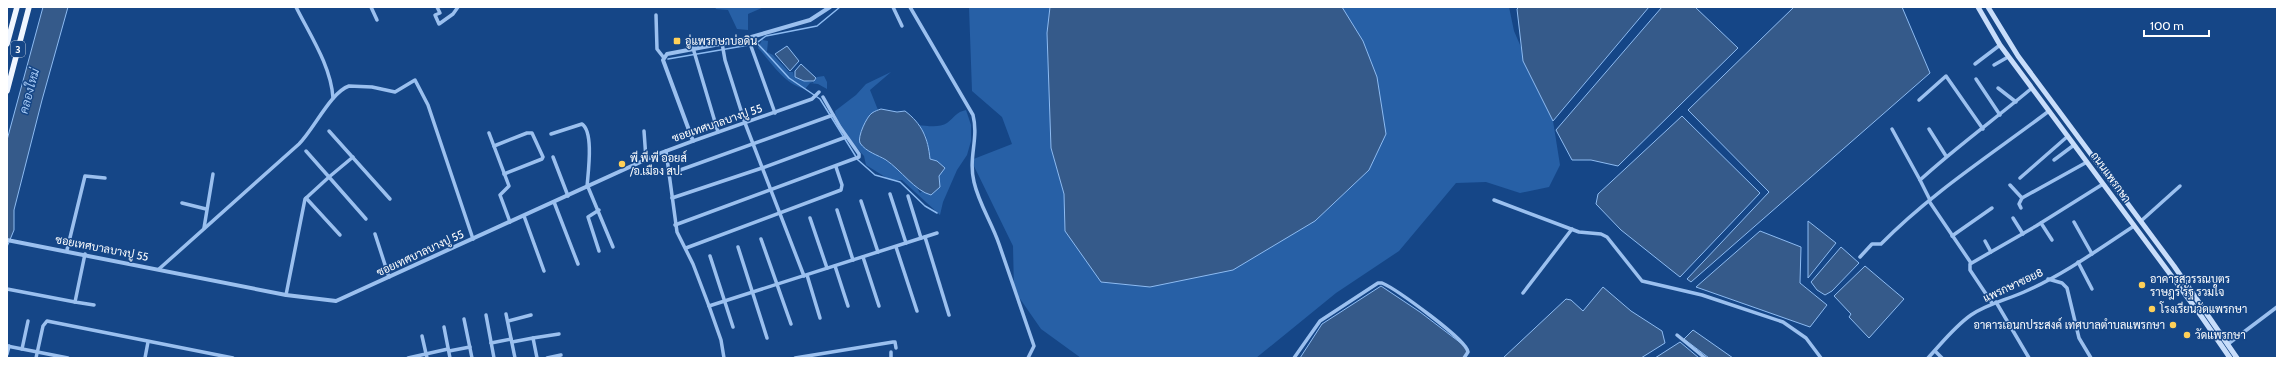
<svg xmlns="http://www.w3.org/2000/svg" width="2284" height="365" font-family="Cabin,Sarabun,sans-serif">
<style>
.green{fill:#2760a6}
.water{fill:#355a8a;stroke:#8dbbf2}
.lines{fill:none;stroke-linecap:round;stroke-linejoin:round}
.stream{stroke:#8dbbf2;stroke-width:1.5}
.minor{stroke:#9bc0ef;stroke-width:3.5}
.tertiary{stroke:#9bc0ef;stroke-width:4}
.secondary{stroke:#c8ddfa;stroke-width:5}
.trunk{stroke:#f0f6ff;stroke-width:5.5}
.poi-dot{fill:#ffd058;stroke:#154687;stroke-width:1.5}
.labels{text-anchor:middle;dominant-baseline:central;stroke-width:3;stroke-linejoin:round;paint-order:stroke}
.shield{fill:#154687;stroke:#b9c8db;stroke-width:1}
.shield-label{font-size:10px;font-weight:bold;fill:#fff}
.poi-label{font-size:11px;fill:#fff;stroke:#154687;text-anchor:start}
.street-label{font-size:11px;fill:#fff;stroke:#154687}
.water-label{font-size:12px;font-style:italic;fill:#a6caf6;stroke:#154687}
</style>
<rect width="100%" height="100%" fill="#154687"/>
<g class="green">
<polygon points="715,7 764,7 748,14 748,30 737,29 728,10 716,9"/>
<polygon points="969,7 1050,7 1047,33 1051,148 1064,194 1065,231 1345,14 1342,7 1509,7 1514,31 1553,121 1560,165 1549,187 1520,193 1486,182 1456,183 1399,251 1336,293 1256,358 1081,358 1041,329 1014,290 1013,246 971,160 1012,144 1002,117 972,91"/>
<path d="M762,40L768,41L767,52L773,55L789,72H793L794,77L813,83L817,77L824,76L827,82V89L818,84L810,83L805,89C783,83 773,64 758,48Z"/>
<path d="M891,72L870,90L878,110L871,114L865,148C884,160 909,172 920,193L939,176L937,161L930,159L926,136L918,125C927,126 940,128 947,123C955,117 956,112 966,110L971,125V141L967,155L957,170L943,202L940,215L902,180H890L866,165L864,156L848,138L836,121L835,111L856,95L866,84Z"/>
</g>
<g class="water">
<polygon points="43,7 68,7 42,100 14,210 14,230 7,247 7,140"/>
<polygon points="1050,7 1342,7 1363,41 1377,77 1386,134 1369,170 1315,221 1233,270 1150,287 1101,282 1065,231 1064,194 1051,148 1047,33"/>
<polygon points="1519,7 1649,7 1553,121 1523,61 1517,9"/>
<polygon points="1662,7 1695,7 1738,48 1618,166 1591,160 1572,160 1556,130"/>
<polygon points="1794,7 1902,7 1930,73 1691,282 1687,279 1769,192 1688,110"/>
<polygon points="787,46 799,61 790,71 775,54"/>
<polygon points="801,64 816,78 814,81 804,81 795,77 795,71"/>
<path d="M881,109L897,112L905,111C922,124 928,138 930,159L937,161L945,168L939,176L940,187L931,195C915,191 901,170 886,160C878,155 866,152 860,143C857,137 867,116 872,113C875,111 878,110 881,109Z"/>
<polygon points="1682,116 1760,193 1680,277 1621,230 1596,204 1598,194"/>
<polygon points="1808,221 1836,243 1808,278"/>
<polygon points="1760,231 1801,247 1800,283 1827,305 1810,327 1696,287"/>
<polygon points="1841,247 1859,263 1832,291 1825,295 1817,290 1811,282"/>
<polygon points="1865,266 1904,299 1869,338 1849,317 1851,314 1834,296"/>
<polygon points="1381,286 1420,312 1466,347 1468,352 1464,358 1300,358 1322,324"/>
<polygon points="1603,287 1631,311 1662,331 1665,343 1641,358 1503,358 1566,299 1571,300 1583,311"/>
<polygon points="1693,330 1733,358 1709,358 1684,339"/>
<polygon points="1680,342 1699,358 1655,358"/>
</g>
<g class="lines">
<g class="stream">
<polyline points="757,43 789,78 820,99 858,160 875,175 900,182 925,206 937,213"/>
<polyline points="668,59 755,44 766,36 817,26 840,7"/>
</g>
<g class="minor">
<path d="M296,7C310,35 331,66 333,98"/>
<polyline points="371,7 377,20"/>
<polyline points="437,7 440,13 435,15 439,24 453,14 458,7"/>
<polyline points="893,7 902,26"/>
<path d="M910,7L973,115C979,139 968,157 974,182C979,204 992,223 999,244C1011,278 1022,312 1034,346L1028,358"/>
<polyline points="656,15 657,49 664,58"/>
<polyline points="748,38 775,113"/>
<polyline points="722,43 725,60 745,123 804,276"/>
<polyline points="693,48 718,132"/>
<polyline points="1975,64 2000,45"/>
<polyline points="1994,65 2008,57"/>
<polyline points="1976,79 2000,115"/>
<polyline points="1998,88 2016,102"/>
<polyline points="1919,100 1946,76 1983,129"/>
<polyline points="1892,129 1920,180"/>
<polyline points="1929,129 1946,156"/>
<polyline points="329,131 390,199"/>
<polyline points="644,131 646,159"/>
<polyline points="489,133 509,186 500,195 510,222"/>
<path d="M551,134L582,124C594,132 588,173 587,187"/>
<polyline points="693,141 812,99 819,92"/>
<polyline points="494,146 527,133 532,133 543,157 542,159 504,174"/>
<polyline points="666,151 677,232 693,264 709,306 721,340 724,358"/>
<polyline points="353,157 329,177 366,219"/>
<polyline points="553,157 568,196"/>
<polyline points="2054,160 2074,145"/>
<polyline points="669,174 833,115"/>
<polyline points="2020,178 2068,136"/>
<polyline points="2010,185 2022,198 2087,162"/>
<polyline points="588,187 613,247"/>
<polyline points="890,194 906,243"/>
<polyline points="908,196 921,238"/>
<polyline points="306,198 340,235"/>
<polyline points="672,198 762,168 846,137"/>
<polyline points="1494,200 1579,232 1601,234 1607,237 1642,281 1702,295 1783,322 1806,338 1821,358"/>
<path d="M1930,200L1920,180C1956,147 1995,119 2032,88"/>
<polyline points="861,201 878,252"/>
<polyline points="1929,201 1971,263"/>
<polyline points="554,202 578,264"/>
<polyline points="182,203 206,209"/>
<polyline points="2021,208 2019,204 2022,198"/>
<polyline points="599,210 588,217 599,251"/>
<polyline points="837,210 853,260"/>
<polyline points="524,216 544,271"/>
<polyline points="810,218 827,268"/>
<polyline points="2013,218 2023,234"/>
<polyline points="2141,221 2180,186"/>
<polyline points="2074,222 2092,254"/>
<polyline points="2041,223 2052,240"/>
<polyline points="675,225 859,157 859,154 840,127 823,97"/>
<polyline points="204,228 213,174"/>
<polyline points="375,234 389,277"/>
<polyline points="1952,236 1992,208"/>
<polyline points="925,237 949,315"/>
<polyline points="761,239 791,324"/>
<polyline points="1985,241 1991,252"/>
<polyline points="738,247 767,338"/>
<polyline points="896,247 917,311"/>
<polyline points="686,248 841,190 842,185 836,167"/>
<polyline points="67,250 85,176 105,178"/>
<polyline points="85,254 75,302 94,305"/>
<polyline points="710,256 733,327"/>
<polyline points="863,257 879,306"/>
<path d="M1860,257L1872,244H1881C1931,193 1992,154 2049,111"/>
<polyline points="2078,262 2092,289"/>
<polyline points="835,266 848,306"/>
<path d="M159,269L299,144C314,129 331,92 349,86L372,87L395,92L415,80L428,105L473,239"/>
<polyline points="807,275 820,318"/>
<polyline points="2048,279 2062,283 2067,288 2079,338 2091,358"/>
<polyline points="7,289 75,302"/>
<polyline points="1523,293 1572,229"/>
<polyline points="286,295 305,199 329,177 306,151"/>
<polyline points="1996,302 2029,358"/>
<polyline points="1992,303 1970,270 1970,264 2036,226 2103,184"/>
<polyline points="709,306 937,233"/>
<polyline points="506,314 515,358"/>
<polyline points="486,315 494,358"/>
<polyline points="464,319 472,358"/>
<polyline points="508,321 531,315"/>
<polyline points="444,327 450,358"/>
<polyline points="1677,335 1705,358"/>
<polyline points="422,336 427,358"/>
<polyline points="533,338 559,334"/>
<polyline points="512,342 533,338 537,358"/>
<polyline points="491,343 511,339"/>
<polyline points="2228,344 2277,307"/>
<polyline points="7,346 68,358"/>
<polyline points="22,349 28,321"/>
<polyline points="449,351 470,347"/>
<polyline points="1935,351 1942,358"/>
<polyline points="891,352 891,358"/>
<polyline points="7,354 9,346"/>
<polyline points="36,358 43,326 47,321 233,358"/>
<polyline points="145,358 148,342"/>
<polyline points="408,358 448,349"/>
<polyline points="547,358 561,355"/>
<polyline points="795,358 893,342 895,342 896,348"/>
<path d="M1294,358L1320,321L1378,283H1382C1396,289 1467,340 1468,352L1464,358"/>
<path d="M1928,358C1942,343 1954,327 1971,315C1987,304 2006,300 2024,292C2063,275 2099,249 2134,226"/>
</g>
<polyline class="tertiary" points="7,240 286,295 336,301 658,154 693,141 663,60 667,54 741,40 810,20 830,7"/>
<g class="secondary">
<polyline points="1978,7 2000,45 2199,313 2230,358"/>
<polyline points="1988,7 2018,56 2174,266 2237,358"/>
</g>
<g class="trunk">
<polyline points="7,44 17,7"/>
<polyline points="7,91 29,7"/>
</g>
</g>
<g class="poi-dot">
<rect x="673" y="37" width="8" height="8" rx="2"/>
<circle cx="622" cy="164" r="4"/>
<circle cx="2142" cy="285" r="4"/>
<circle cx="2152" cy="309" r="4"/>
<circle cx="2173" cy="325" r="4"/>
<circle cx="2187" cy="335" r="4"/>
</g>
<g class="labels">
<rect class="shield" x="11" y="41" width="14" height="16" rx="3"/>
<g class="shield-label">
<text x="18" y="49">3</text>
</g>
<g class="poi-label">
<text x="685" y="41">อู่แพรกษาบ่อดิน</text>
<text x="630" y="158">พี พี พี ออยส์<tspan x="630" dy="13">/อ.เมือง สป.</tspan></text>
<text x="2150" y="279">อาคารสุวรรณบุตร<tspan x="2150" dy="13">ราษฎร์ รัฐ รวมใจ</tspan></text>
<text x="2160" y="309">โรงเรียนวัดแพรกษา</text>
<text x="2165" y="325" text-anchor="end">อาคารเอนกประสงค์ เทศบาลตำบลแพรกษา</text>
<text x="2195" y="335">วัดแพรกษา</text>
</g>
<g class="street-label">
<text transform="translate(717 123) rotate(-19)">ซอยเทศบาลบางปู 55</text>
<text transform="translate(2111 177) rotate(54)">ถนนแพรกษา</text>
<text transform="translate(102 248) rotate(11)">ซอยเทศบาลบางปู 55</text>
<text transform="translate(420 253) rotate(-25)">ซอยเทศบาลบางปู 55</text>
<text transform="translate(2013 285) rotate(-25)">แพรกษาซอย8</text>
</g>
<g class="water-label">
<text transform="translate(29 91) rotate(-75)">คลองใหม่</text>
</g>
</g>
<rect width="2284" height="365" fill="none" stroke="#ffffff" stroke-width="16"/>
<path d="M2144 30v6h65v-6" fill="none" stroke="#ffffff" stroke-width="2"/>
<text x="2150" y="30" font-size="12" fill="#ffffff" stroke="#154687" stroke-width="3" paint-order="stroke">100 m</text>
</svg>
